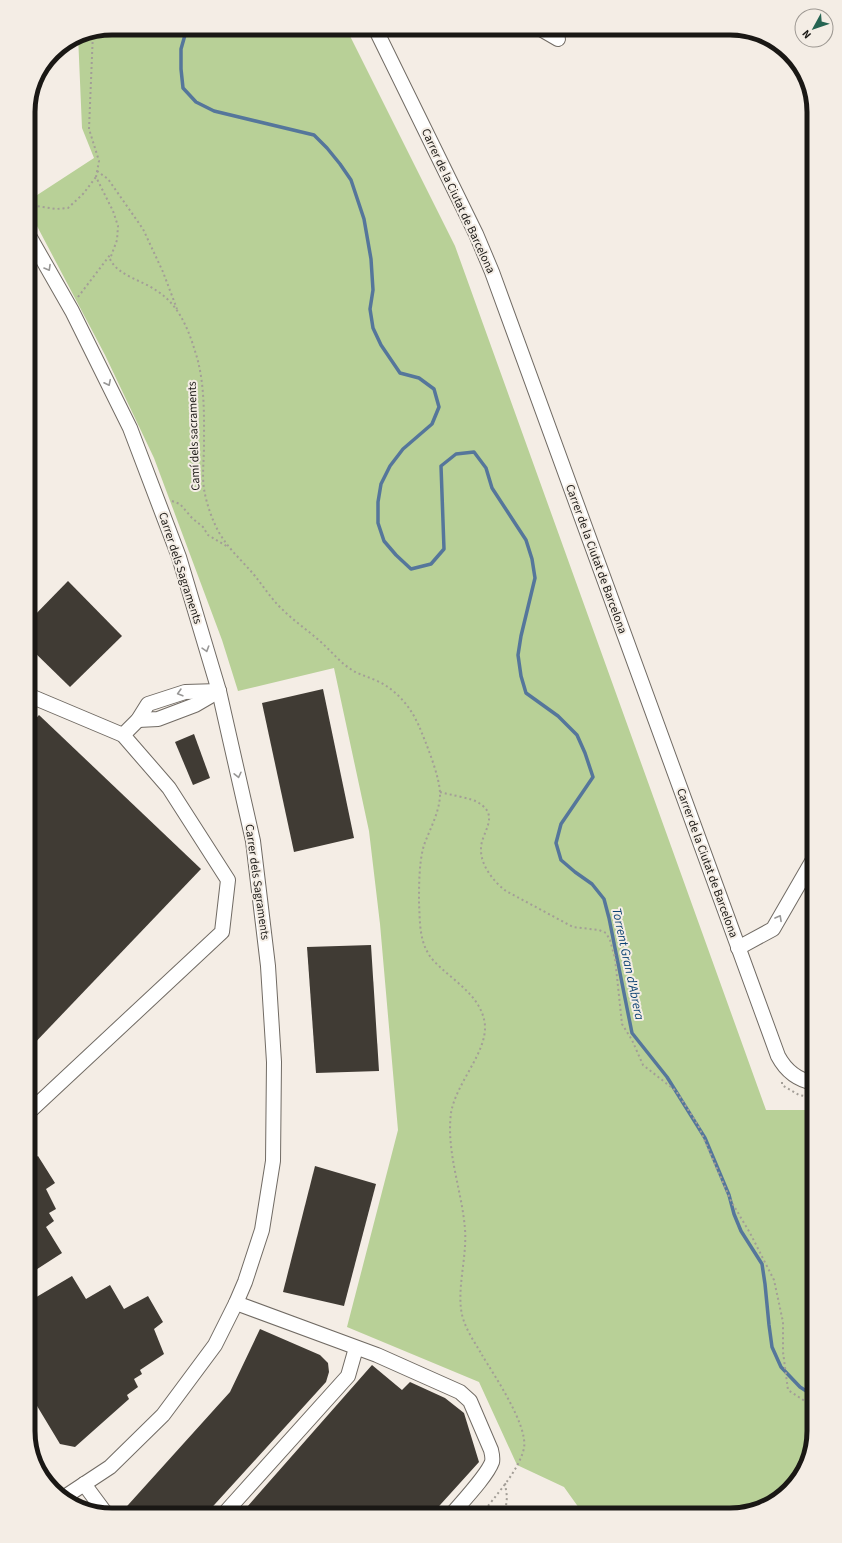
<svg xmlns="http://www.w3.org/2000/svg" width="842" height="1543" font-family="'Source Sans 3',sans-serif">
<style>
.green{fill:#b8d097}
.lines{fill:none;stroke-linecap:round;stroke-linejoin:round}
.stream{stroke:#55769b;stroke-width:3.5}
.building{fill:#403b34}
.minor-casing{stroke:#716b64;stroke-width:16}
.path{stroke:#a39e97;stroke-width:2;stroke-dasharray:2 3;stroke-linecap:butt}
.minor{stroke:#fff;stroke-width:14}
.oneway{stroke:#989796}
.labels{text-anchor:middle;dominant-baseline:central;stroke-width:4;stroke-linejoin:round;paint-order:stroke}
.street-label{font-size:12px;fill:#1a1815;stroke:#f4ede5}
.water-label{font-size:13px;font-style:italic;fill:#0b4173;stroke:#f4ede5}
.rim{fill:none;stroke:#1a1815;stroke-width:5}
</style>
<rect width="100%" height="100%" fill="#f4ede5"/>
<polygon class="green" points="112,28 346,28 455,246 766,1110 814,1110 814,1431 800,1478 762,1508 730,1515 584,1515 564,1487 517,1465 479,1382 347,1327 398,1130 380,924 369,831 334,668 238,691 222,640 154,458 105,355 28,209 28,201 94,158 82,128 78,35"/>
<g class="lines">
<polyline class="stream" points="187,28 181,49 181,69 183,88 196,102 214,111 314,135 327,148 340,164 351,180 364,219 371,259 373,290 370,309 373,328 381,345 400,373 419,378 434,389 439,407 432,424 403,449 390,466 381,484 378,502 378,523 384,541 396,555 411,569 431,564 444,549 441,466 456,454 474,452 486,468 492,488 526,540 532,559 535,578 521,636 518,655 521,676 526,693 558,716 577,735 585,753 593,777 561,824 556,843 561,860 575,872 592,884 604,899 609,918 632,1033 667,1077 705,1138 729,1195 734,1214 741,1231 762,1264 765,1284 769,1325 772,1347 781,1367 800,1387 814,1396"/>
</g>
<g class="building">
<polygon points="68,581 122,636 70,687 28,646 28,622"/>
<polygon points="323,689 354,838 294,852 262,703"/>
<polygon points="39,715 201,869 28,1050 28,727"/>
<polygon points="194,734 210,778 193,785 175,742"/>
<polygon points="371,945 379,1071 316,1073 307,947"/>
<polygon points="38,1156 55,1183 46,1189 56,1209 49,1213 54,1221 46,1227 62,1253 28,1275 28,1162"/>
<polygon points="315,1166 376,1184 344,1306 283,1292"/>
<polygon points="72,1276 86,1299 110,1285 124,1309 148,1296 163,1322 154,1329 164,1354 140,1370 142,1374 134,1379 138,1387 127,1395 129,1399 75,1447 60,1444 28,1391 28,1302"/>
<polygon points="260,1329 320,1355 328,1363 329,1372 326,1382 205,1515 119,1515 230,1392"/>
<polygon points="372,1365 402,1390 410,1382 445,1398 464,1413 479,1462 431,1515 240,1515"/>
</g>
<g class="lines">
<defs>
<g id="minor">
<path d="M375,28L476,234L492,272L778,1056C786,1071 797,1080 814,1083"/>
<polyline points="539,28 558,39"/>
<polyline points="28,234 72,311 130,428 179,557 219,691 253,841 268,966 274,1062 273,1161 262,1230 245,1282 236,1303 215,1345 163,1415 110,1467 63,1498"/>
<polyline points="138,720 158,719 195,705 219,691"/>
<polyline points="123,735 138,720 148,704 185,692 219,691"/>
<polyline points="738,948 773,929 814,858"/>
<polyline points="28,1113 222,932 228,880 169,788 123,735 28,695"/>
<path d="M236,1303L377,1355L460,1392L470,1401L491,1450C492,1454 493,1458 492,1462C487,1476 461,1503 451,1515"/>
<polyline points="84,1484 107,1515"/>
<polyline points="223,1515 348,1376 356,1348"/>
</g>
</defs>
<use href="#minor" class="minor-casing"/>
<g class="path">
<path d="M93,32L89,129L99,161L96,177L113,211L118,226L117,240L110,259C118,276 142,280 157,291C178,304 188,328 195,351C205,381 204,414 204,445C204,460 202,475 204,489C207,507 215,529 226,543C235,555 246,565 255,576C264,587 272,600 283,610C295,622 309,631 322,643C331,651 339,661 349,668C357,674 366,676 375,680C396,689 410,706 419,726C426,743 441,779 440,796C439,813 430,829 424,845C419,862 419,884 419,903C420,919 419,938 428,953C431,959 437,964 442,969C460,985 483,1000 485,1026C486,1054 456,1083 451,1113C446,1152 462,1191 465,1229C467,1256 458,1283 461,1309C463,1326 474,1341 482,1355C494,1375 528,1425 524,1448C519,1471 495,1496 481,1515"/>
<polyline points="97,171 108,179 143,229 163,272 177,309"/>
<polyline points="28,208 36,206 56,209 68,208 83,194 96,177"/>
<polyline points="78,297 110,255"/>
<polyline points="172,501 180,504 192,518 203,527 208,535 228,547"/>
<path d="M440,792C450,795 472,798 479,803C501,817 480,833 481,850C481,866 494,882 506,891L573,927L599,930L606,933L610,940L615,958L622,1024L632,1040L643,1065L676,1091L698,1125L731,1201L750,1233L774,1280L783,1322V1352L788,1390L814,1407"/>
<polyline points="782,1082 782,1085 799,1095 814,1098"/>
<polyline points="505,1515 507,1497 505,1483"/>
</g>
<use href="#minor" class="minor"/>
</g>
<defs><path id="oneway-chevron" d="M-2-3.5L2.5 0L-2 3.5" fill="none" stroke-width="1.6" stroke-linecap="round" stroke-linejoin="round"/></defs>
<g class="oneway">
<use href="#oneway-chevron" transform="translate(48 268) rotate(60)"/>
<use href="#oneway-chevron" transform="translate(108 383) rotate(64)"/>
<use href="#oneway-chevron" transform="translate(206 649) rotate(73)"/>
<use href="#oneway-chevron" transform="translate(180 693) rotate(164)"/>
<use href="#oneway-chevron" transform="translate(238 775) rotate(77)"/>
<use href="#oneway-chevron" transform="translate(779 918) rotate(-61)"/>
</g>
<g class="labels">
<g class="street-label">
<text transform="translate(458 201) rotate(65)">Carrer de la Ciutat de Barcelona</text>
<text transform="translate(194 436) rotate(-92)">Camí dels sacraments</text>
<text transform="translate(596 559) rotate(70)">Carrer de la Ciutat de Barcelona</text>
<text transform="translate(180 568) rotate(72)">Carrer dels Sagraments</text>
<text transform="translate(707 863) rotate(70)">Carrer de la Ciutat de Barcelona</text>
<text transform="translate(257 882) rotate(82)">Carrer dels Sagraments</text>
</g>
<g class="water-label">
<text transform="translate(628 964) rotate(78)">Torrent Gran d'Abrera</text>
</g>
</g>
<path d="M0 0H842V1543H0ZM112 35H730A77 77 0 0 1 807 112V1431A77 77 0 0 1 730 1508H112A77 77 0 0 1 35 1431V112A77 77 0 0 1 112 35Z" fill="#f4ede5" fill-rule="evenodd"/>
<path class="rim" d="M112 35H730A77 77 0 0 1 807 112V1431A77 77 0 0 1 730 1508H112A77 77 0 0 1 35 1431V112A77 77 0 0 1 112 35Z"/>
<g transform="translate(814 28) rotate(230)"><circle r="19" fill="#f4ede5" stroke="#9d9892"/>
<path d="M0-3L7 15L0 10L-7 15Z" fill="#256452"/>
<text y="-6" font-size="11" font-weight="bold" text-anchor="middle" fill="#1a1815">N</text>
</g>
</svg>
